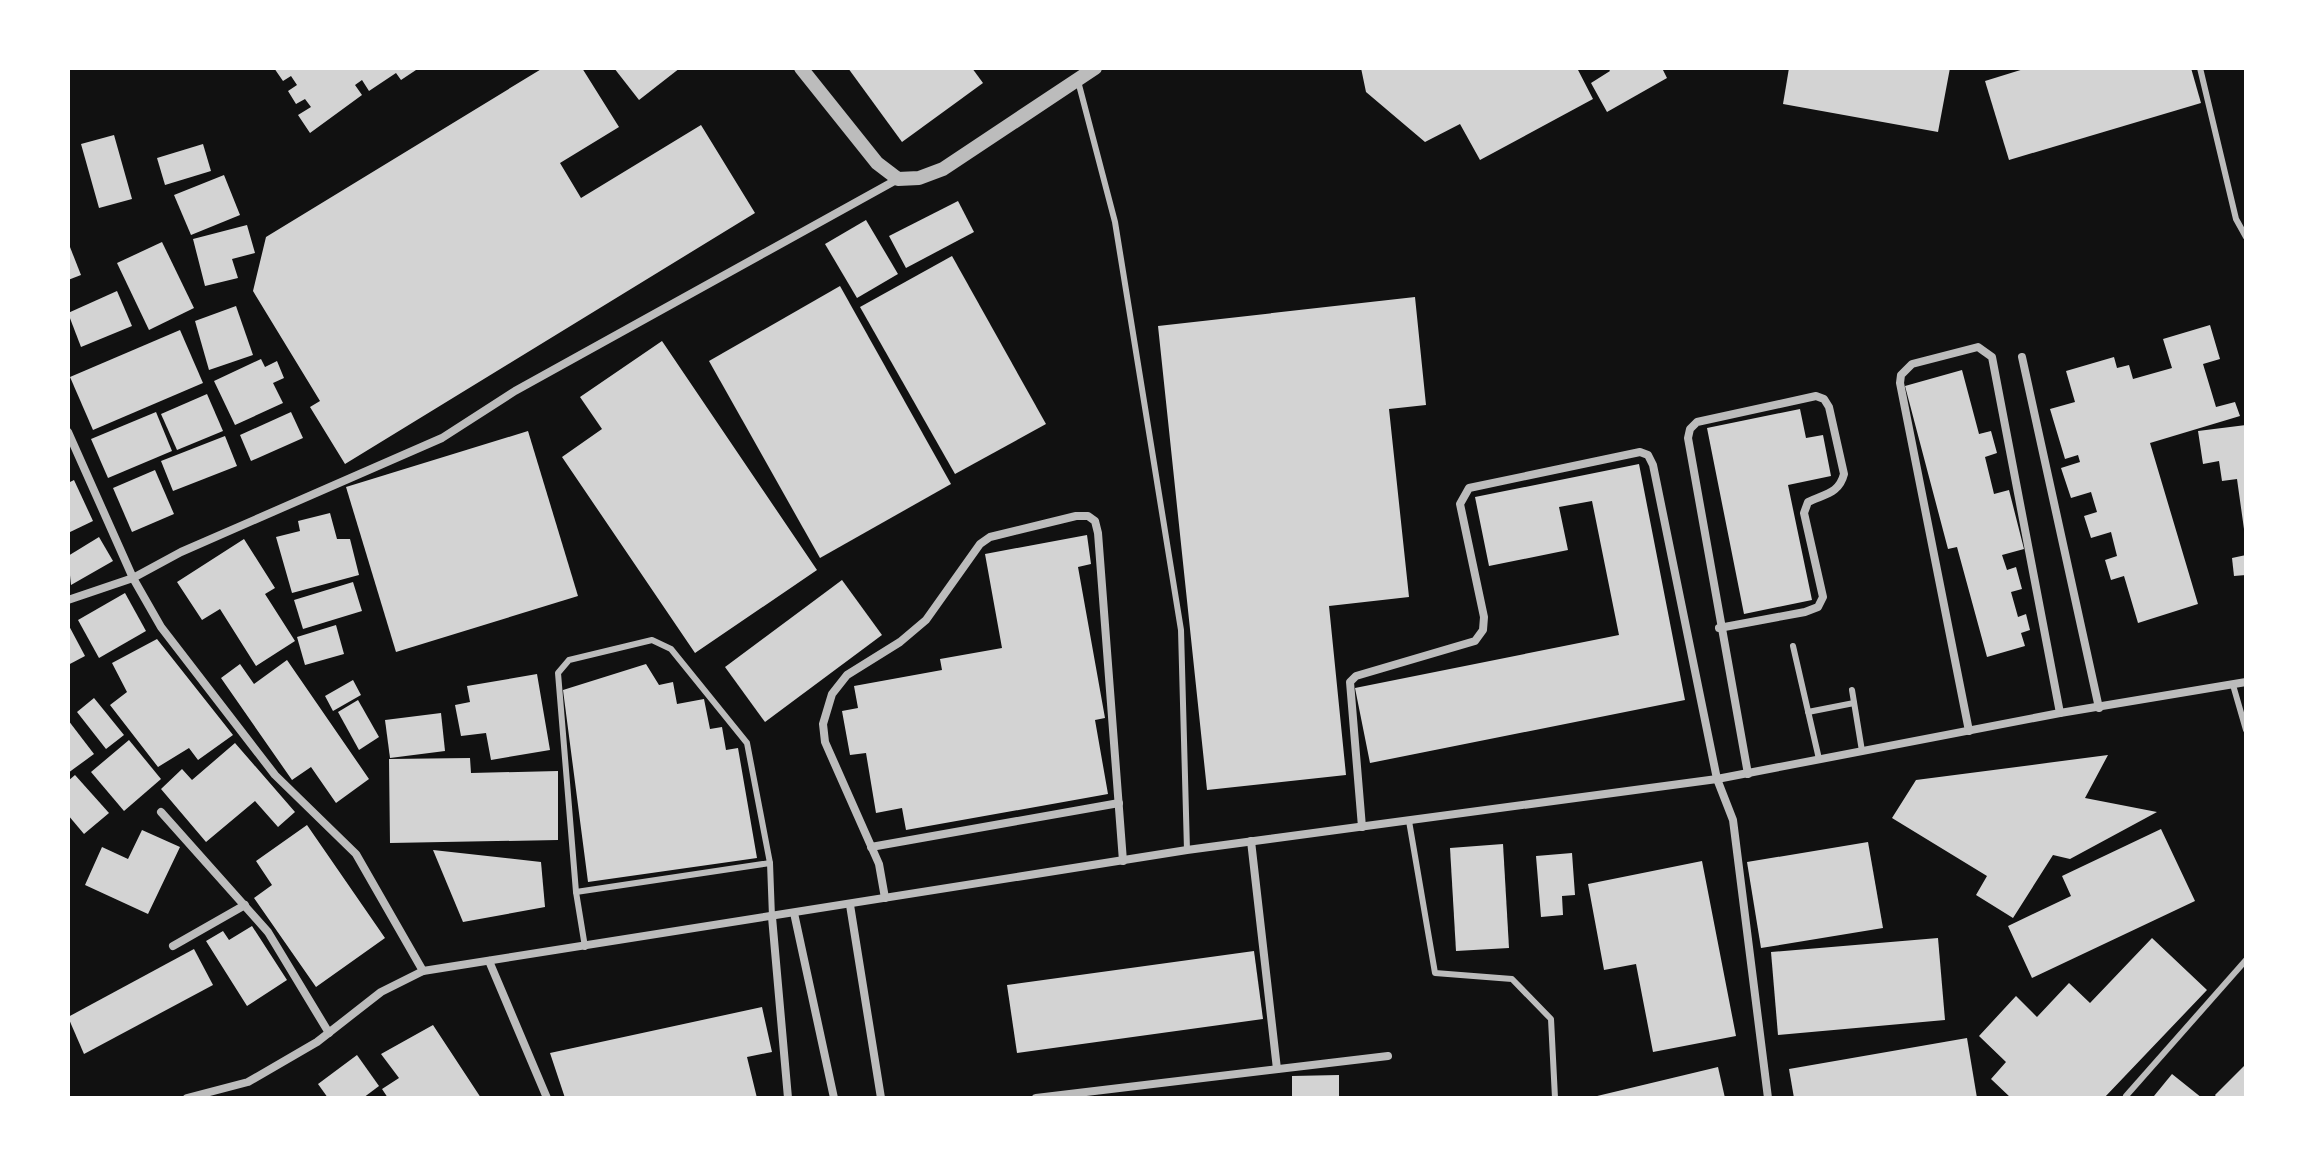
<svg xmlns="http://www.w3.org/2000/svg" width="2314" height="1166" font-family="'Archivo Narrow',sans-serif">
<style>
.building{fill:#d3d3d3}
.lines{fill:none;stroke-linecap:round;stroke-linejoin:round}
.service{stroke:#bcbcbc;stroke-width:6}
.minor{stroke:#bcbcbc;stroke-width:8}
.tertiary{stroke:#bcbcbc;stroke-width:14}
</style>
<rect width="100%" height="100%" fill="#111"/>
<g class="building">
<polygon points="274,68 419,68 401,80 396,73 369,91 362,80 355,85 362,95 310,133 298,115 311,107 305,99 296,104 288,91 297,85 291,76 283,81"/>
<polygon points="543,68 582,68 619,127 560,163 581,198 701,125 755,213 345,464 310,407 320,401 253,291 266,237"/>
<polygon points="614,68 680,68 639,100"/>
<polygon points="848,68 972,68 983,83 902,142"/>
<polygon points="1361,68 1577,68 1593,99 1480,160 1460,124 1425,142 1366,92"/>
<polygon points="1608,68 1662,68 1667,78 1607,112 1591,83 1610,71"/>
<polygon points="1789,68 1950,68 1938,132 1783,104"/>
<polygon points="2027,68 2191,68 2201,103 2009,160 1985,81"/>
<polygon points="114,135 132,199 99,208 81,144"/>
<polygon points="203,144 211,171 165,185 157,158"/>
<polygon points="224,175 240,215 191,235 174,195"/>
<polygon points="958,201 974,232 906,268 889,236"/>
<polygon points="866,220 898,274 857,298 825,244"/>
<polygon points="247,225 255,253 232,259 238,278 205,286 193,239"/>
<polygon points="68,242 81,275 68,280"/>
<polygon points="162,242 194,308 149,330 117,263"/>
<polygon points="952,256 1046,424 955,474 860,307"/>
<polygon points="840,286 951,484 820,558 709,361"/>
<polygon points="117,291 132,326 81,347 68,313"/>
<polygon points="1415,297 1426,405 1389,409 1409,597 1329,606 1346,775 1207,790 1158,326"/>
<polygon points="236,306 253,355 209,370 195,321"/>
<polygon points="2210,325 2220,359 2203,364 2216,407 2235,402 2240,416 2150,443 2198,604 2138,623 2124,576 2111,580 2105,560 2117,556 2111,532 2091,538 2084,516 2097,512 2091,492 2071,498 2061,468 2080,462 2078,455 2065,459 2050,409 2075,402 2066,371 2114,357 2117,368 2129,365 2133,379 2172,368 2163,339"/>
<polygon points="180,330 203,383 93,430 70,377"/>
<polygon points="662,341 817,570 695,653 562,457 602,429 580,397"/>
<polygon points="261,359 265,367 277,361 284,378 273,383 283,403 235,425 214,381"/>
<polygon points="1962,370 1979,434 1991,431 1997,453 1985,457 1994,494 2009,490 2024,549 2002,555 2007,570 2016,567 2022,589 2011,592 2018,617 2026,614 2030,630 2021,633 2025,646 1987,657 1957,547 1948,549 1905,386"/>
<polygon points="207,394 223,431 177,450 161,414"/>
<polygon points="1800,409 1806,438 1823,435 1831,476 1788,485 1812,600 1744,614 1707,428"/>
<polygon points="156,412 172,451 108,478 91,439"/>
<polygon points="291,412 303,438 251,461 240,435"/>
<polygon points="2246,425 2246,529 2244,529 2237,479 2222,481 2219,461 2203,464 2198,431"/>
<polygon points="528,431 578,596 396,652 346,487"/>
<polygon points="225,436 237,466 173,491 161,461"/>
<polygon points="1639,464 1685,700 1370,763 1355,688 1619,635 1592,501 1559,507 1568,550 1489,566 1475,497"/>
<polygon points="155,470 174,514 132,532 113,488"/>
<polygon points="74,480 93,521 68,533 68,483"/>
<polygon points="330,513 337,539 350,539 359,575 292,593 276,537 300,531 298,521"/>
<polygon points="1087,535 1091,564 1078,567 1105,718 1095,720 1108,794 906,830 902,808 876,813 866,753 850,755 842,711 858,708 854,686 942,670 940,659 1002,648 985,554"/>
<polygon points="99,537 113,561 71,585 68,556"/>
<polygon points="244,539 275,588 265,594 295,641 256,666 220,609 202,620 177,582"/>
<polygon points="2246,555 2246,575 2234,576 2232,558"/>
<polygon points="842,580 882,635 765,722 725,667"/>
<polygon points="353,582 362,611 303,629 294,600"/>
<polygon points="125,593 146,631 99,658 78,620"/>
<polygon points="68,624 85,656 68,665"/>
<polygon points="336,625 344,654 305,665 297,637"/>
<polygon points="157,639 233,735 198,760 189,748 158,767 110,705 127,692 112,663"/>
<polygon points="287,660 369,779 336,803 311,767 292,780 221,678 240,664 254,684"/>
<polygon points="646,664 659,685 673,682 677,704 704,699 710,729 722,727 726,750 738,748 757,858 588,882 563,690"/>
<polygon points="537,674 550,750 491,760 486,733 461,736 455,705 470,702 467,686"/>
<polygon points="353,680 361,695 333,711 325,696"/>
<polygon points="94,698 124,735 106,749 77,712"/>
<polygon points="358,700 379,737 359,750 338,712"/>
<polygon points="441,713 445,751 390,758 385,720"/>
<polygon points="68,720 94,754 68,773"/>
<polygon points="129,740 161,779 124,811 91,772"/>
<polygon points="235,743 295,812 278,827 255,801 206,842 161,789 182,769 192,780"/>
<polygon points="2108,755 2085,798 2157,812 2070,859 2053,855 2013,918 1976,895 1987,876 1892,818 1916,780"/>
<polygon points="470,758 471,773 558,771 558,840 390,843 389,759"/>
<polygon points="75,775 109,813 84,834 68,815 68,781"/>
<polygon points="307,825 385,938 316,987 254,898 272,885 256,861"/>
<polygon points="2161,829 2195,901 2032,978 2008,926 2071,896 2062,876"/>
<polygon points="142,830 180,847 148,914 85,885 102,847 128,859"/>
<polygon points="1868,842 1883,928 1761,948 1747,862"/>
<polygon points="1503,844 1509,948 1456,951 1450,848"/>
<polygon points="433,850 541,862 545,907 463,922"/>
<polygon points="1572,853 1575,895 1562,896 1563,915 1541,917 1536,856"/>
<polygon points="1702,861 1736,1036 1653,1052 1636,964 1604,970 1588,884"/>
<polygon points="252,926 287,980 247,1006 206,941 223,931 229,940"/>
<polygon points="1938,938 1945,1020 1778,1035 1771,952"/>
<polygon points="2152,938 2207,990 2104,1098 2011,1098 1991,1079 2006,1062 1979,1036 2016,996 2037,1017 2069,983 2090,1003"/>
<polygon points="194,949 213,985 84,1054 68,1017"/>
<polygon points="1254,951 1263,1019 1017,1053 1007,985"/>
<polygon points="762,1007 772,1052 747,1057 757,1098 565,1098 550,1053"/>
<polygon points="433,1025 481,1098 388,1098 382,1089 399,1078 381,1054"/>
<polygon points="1967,1038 1977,1098 1794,1098 1789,1069"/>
<polygon points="357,1055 379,1086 363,1098 328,1098 318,1084"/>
<polygon points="2246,1064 2246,1098 2217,1098 2215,1095"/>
<polygon points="1718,1067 1725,1098 1593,1098 1593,1097"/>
<polygon points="2172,1074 2202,1098 2156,1098 2154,1096"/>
<polygon points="1339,1075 1339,1098 1292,1098 1292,1076"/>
</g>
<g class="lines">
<g class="service">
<polyline points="2200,68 2236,219 2246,237"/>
<polyline points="1078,81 1115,222 1181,630 1187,850"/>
<polyline points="1793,646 1819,759"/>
<polyline points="2233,685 2246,730"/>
<polyline points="1852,690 1862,751"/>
<polyline points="1808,712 1854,703"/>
<polyline points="1409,821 1435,973 1512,979 1551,1019 1555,1098"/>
<polyline points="576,892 770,863"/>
<polyline points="585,947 576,892 558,673 569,660 652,640 671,649 747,743 770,863 772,917"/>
<polyline points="2126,1096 2246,960"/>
</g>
<g class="minor">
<polyline points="2022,357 2099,708"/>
<polyline points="68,432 133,578 161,627 275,775 356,854 423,971"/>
<polyline points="68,600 133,578 181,552 442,438 515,391 898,179"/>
<path d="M1719,628L1805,612L1818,607L1823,597L1804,513L1808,502C1824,494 1839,494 1844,474L1829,407L1824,399L1816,396L1697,422L1690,429L1688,438L1748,774"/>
<polyline points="1969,731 1900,383 1901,375 1912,364 1978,347 1992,357 2060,713"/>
<polyline points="161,812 268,932 329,1033"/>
<polyline points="1362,827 1350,682 1356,676 1475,641 1483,630 1484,617 1460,504 1469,488 1640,452 1648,455 1653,465 1717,779 1733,820 1768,1098"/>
<polyline points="1251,841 1277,1069"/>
<polyline points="871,847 1119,803"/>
<polyline points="885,898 879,864 825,742 823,724 832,694 847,675 900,642 926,620 980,544 990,537 1076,516 1088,516 1095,521 1098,533 1123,861"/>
<polyline points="850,905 881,1098"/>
<polyline points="794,913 834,1098"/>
<polyline points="772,917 788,1098"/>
<polyline points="173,946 245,905"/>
<polyline points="489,961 547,1098"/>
<polyline points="187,1098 248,1082 317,1042 381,992 423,971 1187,850 1717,779 2060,713 2246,682"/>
<polyline points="1036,1098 1388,1056"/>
</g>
<polyline class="tertiary" points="801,68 877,163 898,179 919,178 943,169 1095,68"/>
</g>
<rect width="2314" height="1166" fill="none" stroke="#ffffff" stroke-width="140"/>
</svg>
